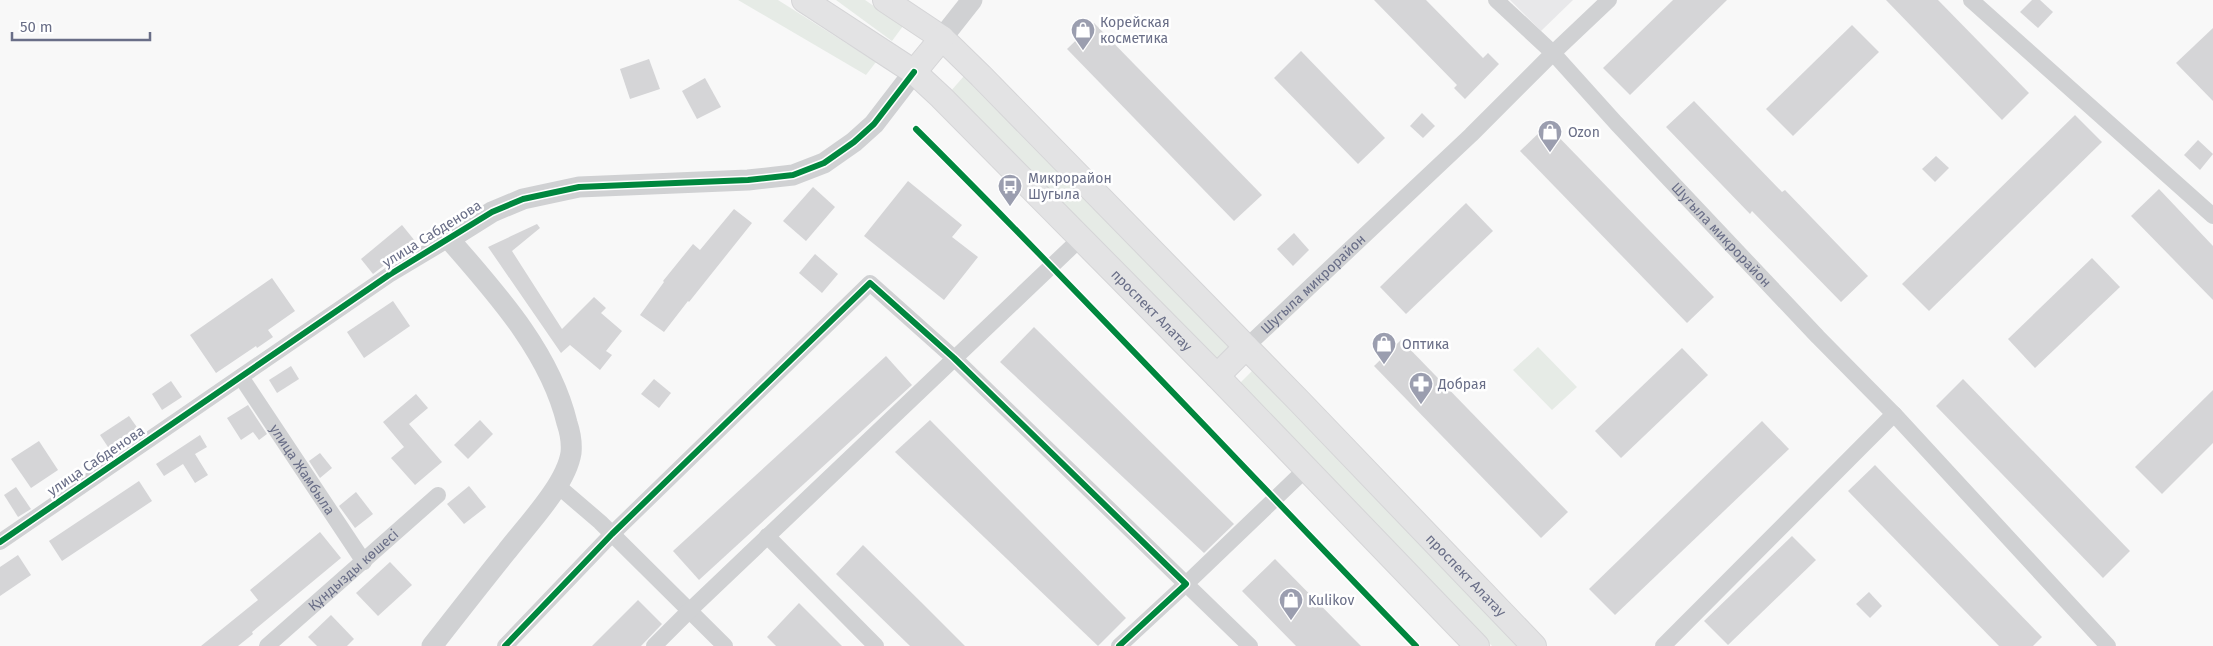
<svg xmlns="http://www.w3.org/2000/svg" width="2213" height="646" font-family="'Fira Sans',sans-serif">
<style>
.built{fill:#e8e8ea}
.green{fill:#e6ebe6}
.building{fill:#d5d5d7}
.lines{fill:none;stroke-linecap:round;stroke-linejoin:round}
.secondary-casing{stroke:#d5d5d7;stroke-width:26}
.minor{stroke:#d0d1d3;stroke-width:16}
.tertiary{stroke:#d0d1d3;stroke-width:21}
.secondary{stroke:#e3e3e4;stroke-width:24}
.cycleway-casing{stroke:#fff;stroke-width:9}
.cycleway{stroke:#00873e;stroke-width:6}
.labels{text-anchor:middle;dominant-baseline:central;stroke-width:5;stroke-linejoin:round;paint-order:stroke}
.poi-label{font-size:14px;fill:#696e87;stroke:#fff;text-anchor:start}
.street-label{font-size:14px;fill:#696e87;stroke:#fff}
</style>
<rect width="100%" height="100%" fill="#f8f8f8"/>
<polygon class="built" points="1510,0 1573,0 1541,31"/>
<g class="green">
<polygon points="738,0 778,0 876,62 866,75"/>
<polygon points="836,0 865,0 903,26 892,41"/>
<polygon points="964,76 1227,342 1230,351 1220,360 1216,359 950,92"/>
<polygon points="1538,347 1577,387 1552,410 1513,370"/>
<polygon points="1253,370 1521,646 1492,646 1239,384"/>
</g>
<g class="building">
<polygon points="1374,0 1426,0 1483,58 1488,53 1499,64 1465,99 1454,88 1457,85"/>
<polygon points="1673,0 1727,0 1630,95 1603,68"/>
<polygon points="1886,0 1938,0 2029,93 2002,120"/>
<polygon points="2032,0 2040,0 2053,12 2038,28 2020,12"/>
<polygon points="1094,23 1262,195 1234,221 1067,49"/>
<polygon points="1852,25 1879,52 1793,136 1766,109"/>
<polygon points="2213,28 2213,101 2176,63"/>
<polygon points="1301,51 1385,138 1358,164 1274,78"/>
<polygon points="649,59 660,89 630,99 620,69"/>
<polygon points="705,78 721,107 697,119 682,91"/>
<polygon points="1694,101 1782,192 1785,190 1868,276 1841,302 1752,211 1750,214 1666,127"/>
<polygon points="1422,113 1435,126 1423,138 1410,126"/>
<polygon points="2075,115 2102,142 1929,311 1902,284"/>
<polygon points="1547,125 1714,297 1687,323 1520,151"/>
<polygon points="2198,140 2213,154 2200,170 2184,155"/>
<polygon points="1936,156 1949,168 1935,182 1922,169"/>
<polygon points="908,181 962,225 952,237 978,257 944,300 864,236"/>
<polygon points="813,187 835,207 806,241 783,221"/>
<polygon points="2159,189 2213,246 2213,300 2131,216"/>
<polygon points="1466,203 1493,231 1406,314 1380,287"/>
<polygon points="734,209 752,223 689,302 688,301 664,332 640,315 664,282 663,281 693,244 700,250"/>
<polygon points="537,224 540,228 512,251 562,329 594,297 606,308 601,313 622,331 606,351 612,355 600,370 570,345 561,353 488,247"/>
<polygon points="402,225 415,241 373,274 361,259"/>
<polygon points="1294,233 1309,250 1293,266 1277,249"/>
<polygon points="815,254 838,274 822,293 799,273"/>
<polygon points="2092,258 2120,287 2035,368 2008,339"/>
<polygon points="272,278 295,311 268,330 273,337 257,348 256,346 216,373 190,335"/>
<polygon points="393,301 410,326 364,358 347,332"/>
<polygon points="1034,327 1234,524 1204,553 1000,362"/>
<polygon points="1401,340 1568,512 1541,538 1374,366"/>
<polygon points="1682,348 1708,375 1621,458 1595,431"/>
<polygon points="886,356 912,385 699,580 673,551"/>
<polygon points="291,366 299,379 277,393 269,380"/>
<polygon points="654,379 671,393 659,408 641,394"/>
<polygon points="1963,379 2130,551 2103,578 1936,406"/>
<polygon points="171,381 182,397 162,410 152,394"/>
<polygon points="2213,390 2213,443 2162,494 2135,467"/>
<polygon points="416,394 428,408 409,424 442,462 415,485 391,458 404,447 383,422"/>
<polygon points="248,405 267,434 259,440 253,432 241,440 227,418"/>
<polygon points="129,416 141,433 112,453 100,435"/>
<polygon points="480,420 493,434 468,459 454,445"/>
<polygon points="930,420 1126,618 1098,646 895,452"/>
<polygon points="1762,421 1789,449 1615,615 1589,589"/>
<polygon points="200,435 207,447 195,454 208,475 195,483 183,464 164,476 156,464"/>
<polygon points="39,441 58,470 31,488 11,459"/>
<polygon points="320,453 332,468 320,478 309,461"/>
<polygon points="1875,465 2042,637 2033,646 1999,646 1848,491"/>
<polygon points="139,481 152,501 62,561 49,541"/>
<polygon points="469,486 486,507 464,524 447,504"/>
<polygon points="16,487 31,509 18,517 4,495"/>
<polygon points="356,492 373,514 355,528 339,506"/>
<polygon points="320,532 341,558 252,632 253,634 238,646 201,646 258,600 250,590"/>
<polygon points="1792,536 1816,560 1728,645 1704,621"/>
<polygon points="863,545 923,604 965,646 910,646 836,574"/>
<polygon points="18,555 31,575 0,596 0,567"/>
<polygon points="1275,559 1345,630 1361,646 1296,646 1242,591"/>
<polygon points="390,562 412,585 378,616 356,593"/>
<polygon points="1869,592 1882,606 1870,618 1856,604"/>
<polygon points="638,600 662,624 641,646 592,646"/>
<polygon points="799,603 842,646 776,646 767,637"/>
<polygon points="331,615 354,639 347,646 317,646 308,637"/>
</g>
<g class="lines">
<defs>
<g id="secondary">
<path id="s5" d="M804,0L914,72L941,97L1217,376L1477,646"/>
<path id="s6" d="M885,0L942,38L981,76L1300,402L1534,646"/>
<polyline points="914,72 942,38"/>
<polyline points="1217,376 1246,347"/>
</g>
</defs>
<use href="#secondary" class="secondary-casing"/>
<g class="minor">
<path id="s1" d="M1609,0L1553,53L1616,123L1818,337L1894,414L2108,646"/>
<polyline points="1971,0 2213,216"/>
<path id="s2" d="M1246,347L1471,135L1553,53L1496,0"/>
<path id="s3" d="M241,377L364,562"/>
<polyline points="558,486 600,522 725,646"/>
<polyline points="767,536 876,646"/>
<polyline points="0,542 389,275 449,239"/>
<path id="s4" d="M267,646L438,495"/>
<polyline points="505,646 612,534 870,283 954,358 1186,584 1119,646"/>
<polyline points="654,646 689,611 1081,238"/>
<polyline points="1250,646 1186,584 1306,469"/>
<polyline points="1663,646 1894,414"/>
</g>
<g class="tertiary">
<polyline points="942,38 972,0"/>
<path d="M432,646C457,614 482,582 507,551C527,525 566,485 571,453C572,443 570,432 567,423C550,352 496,293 449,239L492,212L523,199L579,187L748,180L793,175L824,163L854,142L874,124L914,72"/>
</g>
<use href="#secondary" class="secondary"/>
<defs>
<g id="cycleway">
<path d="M916,129C1086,298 1249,474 1416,646"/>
<polyline points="0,542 389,275 492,212 523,199 579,187 748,180 793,175 824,163 854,142 874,124 914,72"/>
<polyline points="505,646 612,534 870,283 954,358 1186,584 1119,646"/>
</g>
</defs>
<use href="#cycleway" class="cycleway-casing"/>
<use href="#cycleway" class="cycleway"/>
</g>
<defs>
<symbol id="shop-pin" viewBox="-11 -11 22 30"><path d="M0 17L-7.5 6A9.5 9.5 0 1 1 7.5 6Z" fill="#9b9eaf" stroke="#fff"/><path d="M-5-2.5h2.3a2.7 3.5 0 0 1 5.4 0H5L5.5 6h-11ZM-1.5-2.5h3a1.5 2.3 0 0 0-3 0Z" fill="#fff"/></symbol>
<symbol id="bus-pin" viewBox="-11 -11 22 30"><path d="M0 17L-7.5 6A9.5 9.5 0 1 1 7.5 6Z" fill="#9b9eaf" stroke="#fff"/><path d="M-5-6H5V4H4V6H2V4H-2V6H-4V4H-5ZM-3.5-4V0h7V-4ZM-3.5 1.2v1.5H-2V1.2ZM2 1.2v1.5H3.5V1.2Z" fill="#fff"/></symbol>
<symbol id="pharmacy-pin" viewBox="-11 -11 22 30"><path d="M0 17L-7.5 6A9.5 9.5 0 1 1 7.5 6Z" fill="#9b9eaf" stroke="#fff"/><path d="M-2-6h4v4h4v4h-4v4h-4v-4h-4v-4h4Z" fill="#fff"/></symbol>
</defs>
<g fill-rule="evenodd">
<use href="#shop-pin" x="1069" y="16" width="28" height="38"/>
<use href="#shop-pin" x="1536" y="118" width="28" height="38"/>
<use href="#bus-pin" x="996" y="172" width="28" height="38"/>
<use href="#shop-pin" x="1370" y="330" width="28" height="38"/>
<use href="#pharmacy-pin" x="1407" y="370" width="28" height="38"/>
<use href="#shop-pin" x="1277" y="586" width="28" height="38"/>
</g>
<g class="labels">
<g class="poi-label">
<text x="1100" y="22">Корейская<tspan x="1100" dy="16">косметика</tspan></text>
<text x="1568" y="132">Ozon</text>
<text x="1028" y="178">Микрорайон<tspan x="1028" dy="16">Шугыла</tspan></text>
<text x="1402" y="344">Оптика</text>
<text x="1438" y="384">Добрая</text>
<text x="1308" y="600">Kulikov</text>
</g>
<g class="street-label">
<text transform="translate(432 234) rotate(-32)">улица Сабденова</text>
<text stroke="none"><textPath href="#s1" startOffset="325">Шугыла микрорайон</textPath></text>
<text stroke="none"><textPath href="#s2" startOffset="92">Шугыла микрорайон</textPath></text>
<text stroke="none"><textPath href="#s5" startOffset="468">проспект Алатау</textPath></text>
<text transform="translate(96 461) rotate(-34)">улица Сабденова</text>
<text stroke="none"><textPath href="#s3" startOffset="111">улица Жамбыла</textPath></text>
<text stroke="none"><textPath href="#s4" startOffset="115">Құндызды көшесі</textPath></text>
<text stroke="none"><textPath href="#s6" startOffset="819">проспект Алатау</textPath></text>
</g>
</g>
<path d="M12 32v8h138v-8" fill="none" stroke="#696e87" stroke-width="2.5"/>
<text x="20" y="32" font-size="15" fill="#696e87" stroke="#ffffff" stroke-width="4" paint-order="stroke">50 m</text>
</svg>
